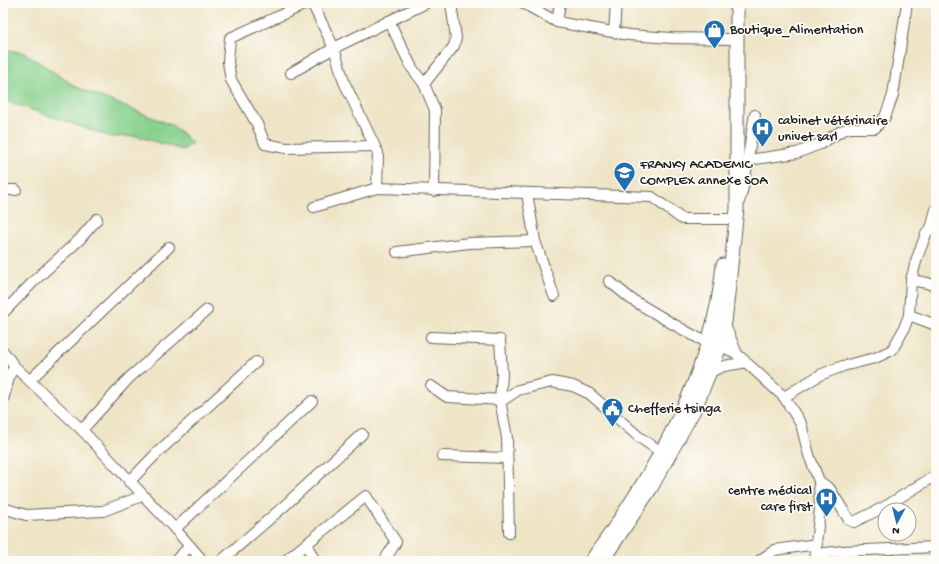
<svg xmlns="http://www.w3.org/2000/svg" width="939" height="564" font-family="'Gochi Hand',sans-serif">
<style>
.green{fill:#87d08c;stroke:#527654}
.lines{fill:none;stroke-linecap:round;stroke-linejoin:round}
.minor-casing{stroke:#666258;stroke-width:12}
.major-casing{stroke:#666258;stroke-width:15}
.minor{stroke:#fff;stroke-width:10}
.major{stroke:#fff;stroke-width:13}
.labels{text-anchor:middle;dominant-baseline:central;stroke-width:3.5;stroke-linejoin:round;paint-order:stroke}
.poi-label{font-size:14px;fill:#1c1c1c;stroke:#fdfcf7;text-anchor:start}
</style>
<rect width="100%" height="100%" fill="#fdfcf7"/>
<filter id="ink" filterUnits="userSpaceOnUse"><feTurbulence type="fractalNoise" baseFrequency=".025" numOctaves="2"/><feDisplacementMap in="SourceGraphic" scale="8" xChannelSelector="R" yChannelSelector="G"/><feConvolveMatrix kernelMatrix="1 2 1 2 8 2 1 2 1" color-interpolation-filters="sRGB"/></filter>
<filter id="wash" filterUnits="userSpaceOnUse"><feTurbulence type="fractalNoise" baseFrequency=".012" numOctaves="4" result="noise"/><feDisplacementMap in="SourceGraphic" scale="16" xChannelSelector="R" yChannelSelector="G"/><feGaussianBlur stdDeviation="0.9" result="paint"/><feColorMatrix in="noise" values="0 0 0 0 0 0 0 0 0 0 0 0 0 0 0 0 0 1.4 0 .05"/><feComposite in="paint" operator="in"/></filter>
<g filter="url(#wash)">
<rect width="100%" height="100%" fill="#eee4c6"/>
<polygon class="green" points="3,49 25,53 76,87 174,126 192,143 183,150 136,136 111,137 3,100"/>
</g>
<g filter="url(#ink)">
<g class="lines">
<defs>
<g id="minor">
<polyline points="308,3 230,38 228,62 231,80 257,124 265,144 286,148 374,146"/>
<polyline points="523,3 557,22 629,35 672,38 729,39"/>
<polyline points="389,21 412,68 424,84 435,110 434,191"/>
<polyline points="557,22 560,3"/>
<polyline points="614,32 616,3"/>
<polyline points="291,73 334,48 312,3"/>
<polyline points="424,84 454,46 456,38 451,3"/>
<polyline points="748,160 797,153 820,144 843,130 850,128 875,128 885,117 893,95 907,3"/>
<polyline points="377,188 378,153 344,82 334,48 426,3"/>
<polyline points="3,190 16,190"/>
<polyline points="527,193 535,241 554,296"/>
<path d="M740,199C748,172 749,143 755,115"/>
<polyline points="314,207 377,188 652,197 682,219 728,219"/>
<polyline points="397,252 469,243 535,241"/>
<polyline points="911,280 927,283 936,286"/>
<polyline points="609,281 631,299 673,324 698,338 720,345 737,354 784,397 801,424 809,455 819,481 820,509 814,561"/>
<polyline points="3,313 36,279 80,239 97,219"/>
<polyline points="909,315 936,325"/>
<polyline points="725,325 737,354"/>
<polyline points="431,337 500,340 502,374 500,400 507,438 509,533"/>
<polyline points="3,351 15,367 82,430 175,529"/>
<polyline points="710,372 724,366 742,363"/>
<polyline points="30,380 169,247"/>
<polyline points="431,386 447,397 503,400 518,390 552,382 573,386 590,394 639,437 661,452"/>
<polyline points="784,397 820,375 843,366 875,358 892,350 903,331 909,315 911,280 917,258 926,234 932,226 936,209"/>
<polyline points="3,400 10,374 15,367"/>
<polyline points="82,430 129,378 207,310"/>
<polyline points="442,456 507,458"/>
<polyline points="819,481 830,489 849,520 854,522 886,506 936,475"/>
<polyline points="129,482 157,453 256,362"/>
<polyline points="3,508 26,515 103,511 142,496"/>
<polyline points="306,544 315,561"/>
<polyline points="816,554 843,551 936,547"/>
<polyline points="175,561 190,546"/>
<polyline points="203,561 175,529 312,401"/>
<polyline points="221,561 282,508 362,434"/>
<polyline points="285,561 366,496 396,542 384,561"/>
<polyline points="759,561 775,550 817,544"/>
</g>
<g id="major">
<path d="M591,561C655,472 713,375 723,265"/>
<polyline points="602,561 651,488 695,408 718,352 725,322 737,209 737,3"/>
</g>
</defs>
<use href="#minor" class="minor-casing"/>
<use href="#major" class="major-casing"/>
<use href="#minor" class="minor"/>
<use href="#major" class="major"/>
</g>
</g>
<defs>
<symbol id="shop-pin" viewBox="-11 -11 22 30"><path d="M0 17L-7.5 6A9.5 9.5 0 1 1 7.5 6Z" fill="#1f6fb2" stroke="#fdfcf7"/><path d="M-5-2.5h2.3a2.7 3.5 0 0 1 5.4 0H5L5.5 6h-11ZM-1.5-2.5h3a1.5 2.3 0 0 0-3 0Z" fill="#fff"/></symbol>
<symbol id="hospital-pin" viewBox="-11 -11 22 30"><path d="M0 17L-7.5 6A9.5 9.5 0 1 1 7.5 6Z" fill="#1f6fb2" stroke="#fdfcf7"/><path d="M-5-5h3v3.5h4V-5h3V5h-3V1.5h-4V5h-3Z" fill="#fff"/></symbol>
<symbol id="school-pin" viewBox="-11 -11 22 30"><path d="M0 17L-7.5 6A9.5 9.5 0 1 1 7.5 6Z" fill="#1f6fb2" stroke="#fdfcf7"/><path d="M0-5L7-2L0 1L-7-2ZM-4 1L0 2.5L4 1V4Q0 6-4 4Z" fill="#fff"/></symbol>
<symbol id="civic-pin" viewBox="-11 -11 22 30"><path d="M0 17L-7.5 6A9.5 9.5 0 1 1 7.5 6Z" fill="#1f6fb2" stroke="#fdfcf7"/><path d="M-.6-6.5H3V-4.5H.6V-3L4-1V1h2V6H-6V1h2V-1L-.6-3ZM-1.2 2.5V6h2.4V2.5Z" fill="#fff"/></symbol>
</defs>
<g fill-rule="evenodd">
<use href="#shop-pin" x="702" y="18" width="25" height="34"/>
<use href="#hospital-pin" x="750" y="116" width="25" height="34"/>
<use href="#school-pin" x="612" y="160" width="25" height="34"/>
<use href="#civic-pin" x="600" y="396" width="25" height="34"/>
<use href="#hospital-pin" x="814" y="486" width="25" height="34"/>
</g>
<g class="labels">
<g class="poi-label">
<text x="730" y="30">Boutique_Alimentation</text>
<text x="778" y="121">cabinet vétérinaire<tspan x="778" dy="16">univet sarl</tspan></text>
<text x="640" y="165">FRANKY ACADEMIC<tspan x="640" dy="16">COMPLEX annexe SOA</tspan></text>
<text x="628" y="409">Chefferie tsinga</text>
<text x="812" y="491" text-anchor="end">centre médical<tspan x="812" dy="16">care first</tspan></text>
</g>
</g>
<rect width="939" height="564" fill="none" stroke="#fdfcf7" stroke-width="16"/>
<g transform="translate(897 522) rotate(187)"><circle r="19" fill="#fdfcf7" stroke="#a3a29f"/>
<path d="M0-3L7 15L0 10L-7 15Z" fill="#1f6fb2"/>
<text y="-6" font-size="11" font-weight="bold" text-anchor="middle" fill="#1c1c1c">N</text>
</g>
</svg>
